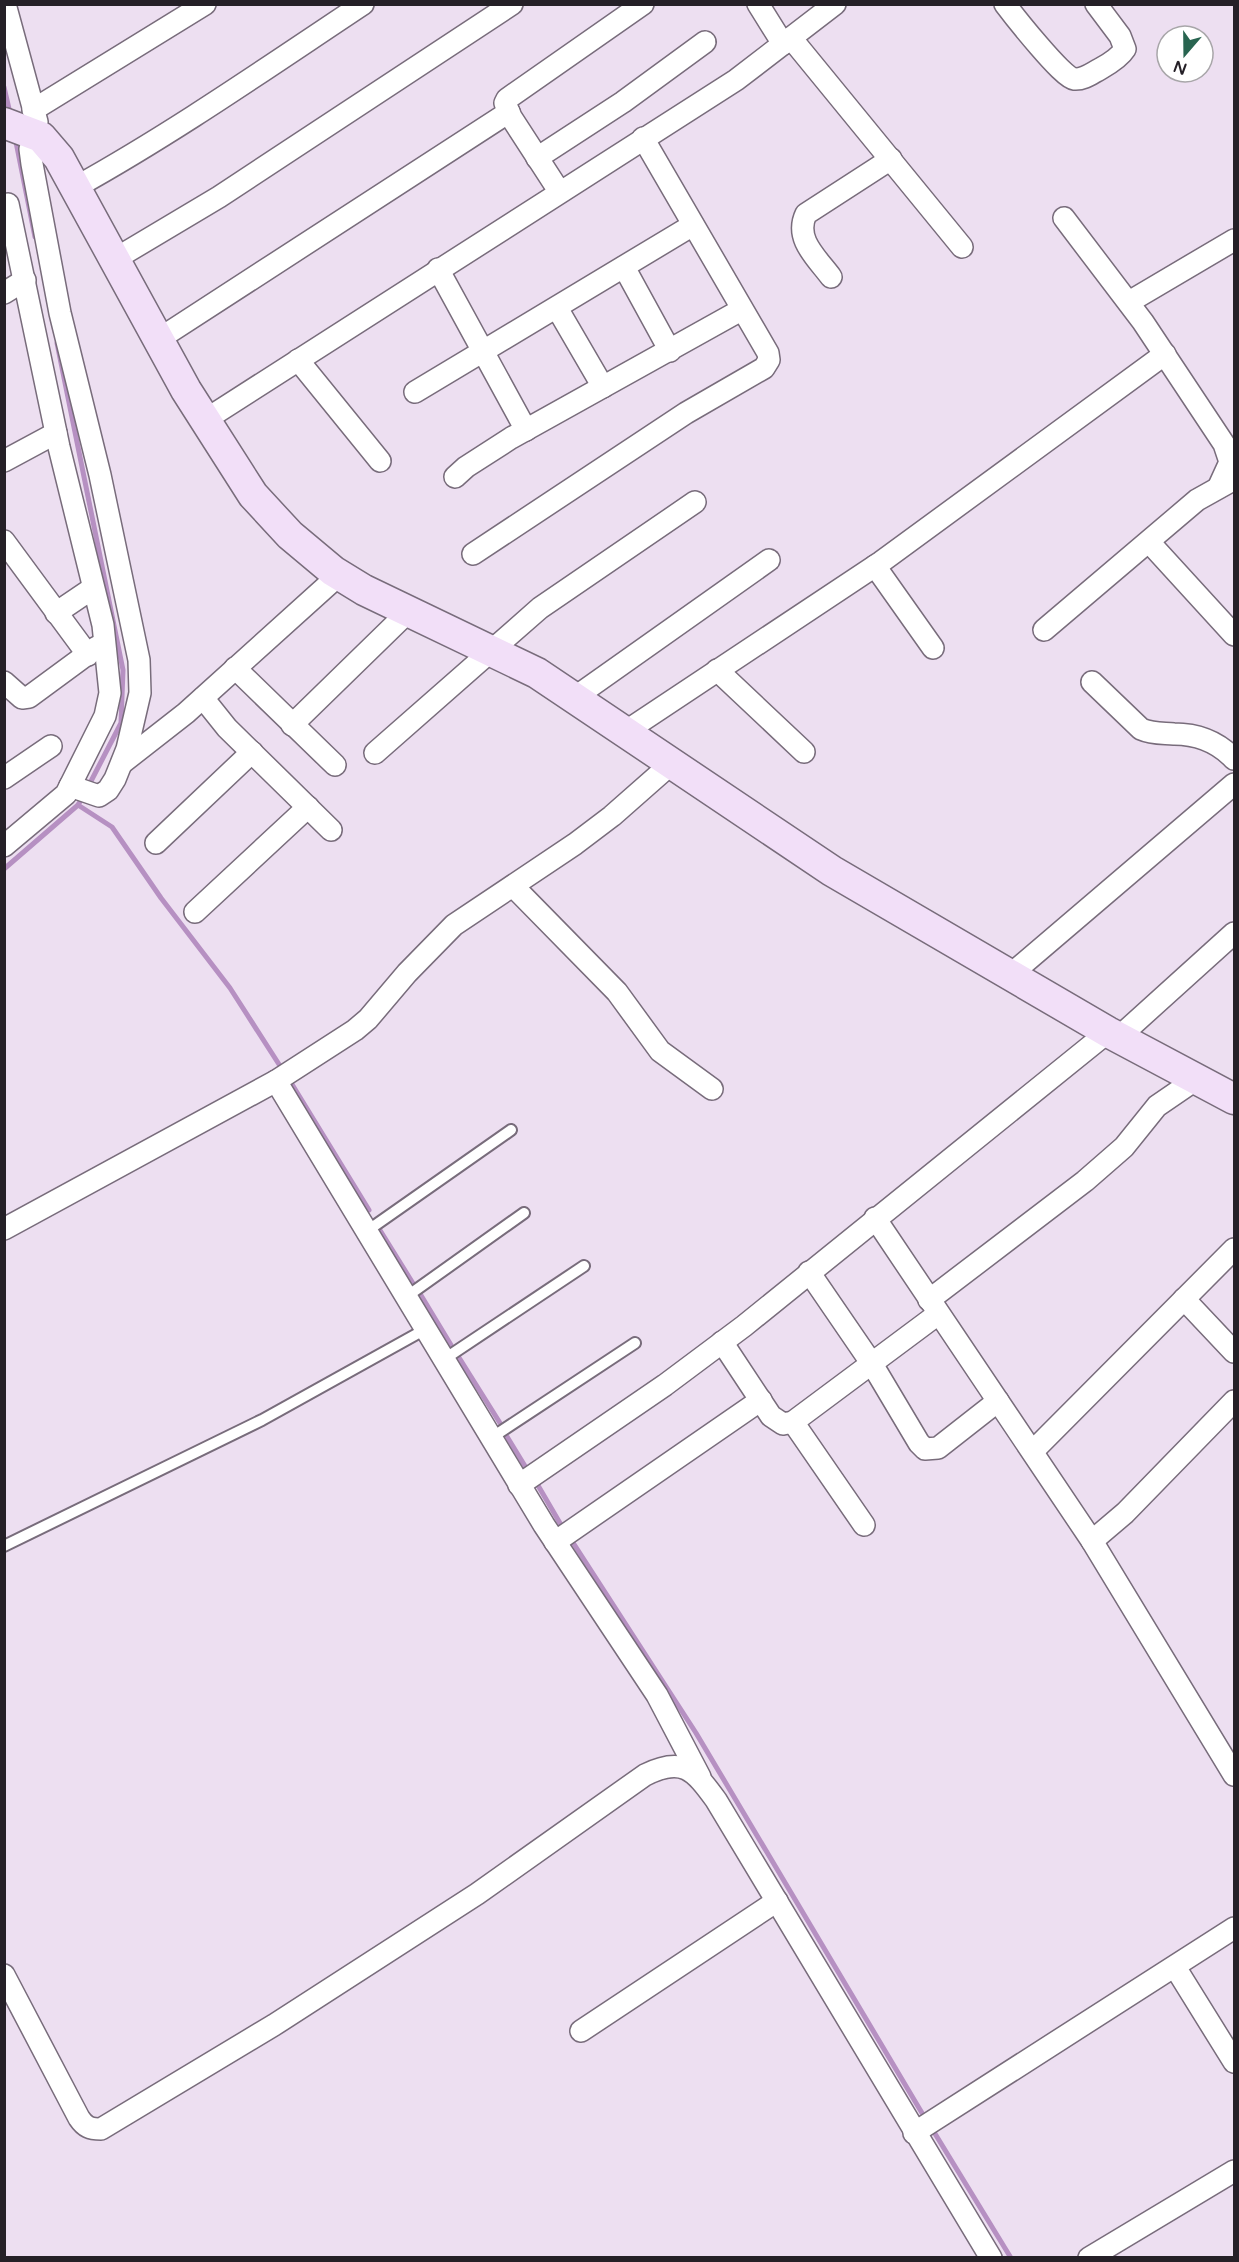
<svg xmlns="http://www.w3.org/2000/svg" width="1239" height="2262" font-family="'Varela Round',sans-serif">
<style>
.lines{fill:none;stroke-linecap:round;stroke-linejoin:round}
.stream{stroke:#b690c2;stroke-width:5}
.lane-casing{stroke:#786c7b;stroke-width:14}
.street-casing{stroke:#786c7b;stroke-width:24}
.secondary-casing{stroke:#786c7b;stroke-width:33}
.lane{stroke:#fff;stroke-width:10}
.street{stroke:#fff;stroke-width:21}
.secondary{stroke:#f2dff8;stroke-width:30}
</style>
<rect width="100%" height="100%" fill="#eddff1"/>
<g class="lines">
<g class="stream">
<polyline points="4,87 10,113"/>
<polyline points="15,137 35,237"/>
<polyline points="57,343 123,670 121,723 88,787"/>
<polyline points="78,805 112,827 161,898 230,988 282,1069"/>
<polyline points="4,869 78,805 84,795"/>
<polyline points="290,1081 369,1210"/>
<polyline points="378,1227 414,1285"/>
<polyline points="419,1292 451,1345"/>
<polyline points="458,1356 500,1423"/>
<polyline points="506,1435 528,1471"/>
<polyline points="536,1482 564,1530"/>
<polyline points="570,1538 696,1733 922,2113"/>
<polyline points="934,2132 1011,2258"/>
</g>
<defs>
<g id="lane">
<polyline points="367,1231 511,1130"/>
<polyline points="406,1297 524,1213"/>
<polyline points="443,1360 584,1266"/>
<polyline points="491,1438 635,1343"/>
<polyline points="4,1546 262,1420 424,1330"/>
</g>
<g id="street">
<polyline points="5,4 37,122"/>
<polyline points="758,4 783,44"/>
<path d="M1005,4C1014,16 1063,78 1074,79C1084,80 1092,73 1100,69C1109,64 1120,57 1125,49L1120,36L1096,4"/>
<polyline points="791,38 962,247"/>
<polyline points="33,110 205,4"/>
<polyline points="35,134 30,149 32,164 60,313 100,475 139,660 140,693 127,749 115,779 108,790 99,796 70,786"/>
<polyline points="537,158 623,102 705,42"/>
<path d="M76,187C175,132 268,67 363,4"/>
<polyline points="559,191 511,117 505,103 507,99 643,4"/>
<polyline points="1064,218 1143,322 1224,444 1230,462 1219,486"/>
<polyline points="115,259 219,197 512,4"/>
<polyline points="624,267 670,351"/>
<polyline points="438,269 526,430"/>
<path d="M831,277C817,258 794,239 806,214L891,159"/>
<polyline points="4,293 25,280"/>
<polyline points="1129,302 1234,240"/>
<polyline points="557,308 603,387"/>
<polyline points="159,339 509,112"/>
<polyline points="298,360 380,461"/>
<polyline points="415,392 693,225"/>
<polyline points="205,420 736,80 835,4"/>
<polyline points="4,461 56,433"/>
<polyline points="455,477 466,467 511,438 741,310"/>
<polyline points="4,541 88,655"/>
<polyline points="1149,542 1234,635"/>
<polyline points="473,554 686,413 764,368 769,360 768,353 643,138"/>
<polyline points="875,566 933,648"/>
<polyline points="56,613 93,588"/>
<polyline points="1044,630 1197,500 1231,481"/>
<polyline points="235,668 335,765"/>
<polyline points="717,670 804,752"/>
<polyline points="4,682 22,698 29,697 97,647"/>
<path d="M1092,682L1141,729C1152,734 1162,733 1174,734C1198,734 1218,742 1234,759"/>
<polyline points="203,698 227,728 331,830"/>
<polyline points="574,698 769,560"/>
<polyline points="292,725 409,611"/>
<polyline points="625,732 881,562 1165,354"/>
<polyline points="375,753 540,608 695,502"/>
<polyline points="122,763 186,713 339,575"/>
<polyline points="4,778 51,746"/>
<polyline points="156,843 252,752"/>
<polyline points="4,846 66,794 105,716 110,693 103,625 59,447 8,204"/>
<polyline points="513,886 617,992 660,1051 712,1089"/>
<polyline points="195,912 308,807"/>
<polyline points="1009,976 1234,784"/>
<polyline points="1119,1037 1234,933"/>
<polyline points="276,1081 544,1525 657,1695 700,1777"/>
<polyline points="875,1218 1092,1541 1234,1775"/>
<polyline points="4,1229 276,1081 355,1030 368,1019 407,973 454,925 575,844 612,816 671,764"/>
<polyline points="809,1272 872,1364 919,1443 925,1449 938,1448 998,1401"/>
<polyline points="1184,1299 1234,1352"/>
<polyline points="929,1300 1085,1181 1124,1147 1157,1106 1195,1080"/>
<polyline points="722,1342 771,1416 783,1424 793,1422 938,1314"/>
<polyline points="793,1422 864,1525"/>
<polyline points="1033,1451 1234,1249"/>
<polyline points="519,1485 665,1385 744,1326 1108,1032"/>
<polyline points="1092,1541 1125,1513 1234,1401"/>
<polyline points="555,1542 761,1400"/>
<polyline points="1175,1967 1234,2062"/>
<path d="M4,1975L79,2118C85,2127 90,2129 101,2129L274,2025L477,1894L645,1775C683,1756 694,1770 716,1800L991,2258"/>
<polyline points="581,2031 777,1901"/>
<polyline points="914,2133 1234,1928"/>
<polyline points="1089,2258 1234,2171"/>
</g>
<polyline id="secondary" points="4,123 41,137 59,158 186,390 253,495 290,535 333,571 364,590 537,673 832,871 1108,1032 1234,1099"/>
</defs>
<use href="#lane" class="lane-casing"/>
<use href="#street" class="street-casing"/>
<use href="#secondary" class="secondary-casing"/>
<use href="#lane" class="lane"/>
<use href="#street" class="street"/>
<use href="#secondary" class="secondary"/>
</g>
<rect width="1239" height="2262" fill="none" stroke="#252027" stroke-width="12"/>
<g transform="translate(1185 54) rotate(200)"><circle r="28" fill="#ffffff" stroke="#a8a6a9" stroke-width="1.5"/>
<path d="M0-4.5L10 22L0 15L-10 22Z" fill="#286450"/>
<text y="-9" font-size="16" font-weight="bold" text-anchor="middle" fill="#252027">N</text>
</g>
</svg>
